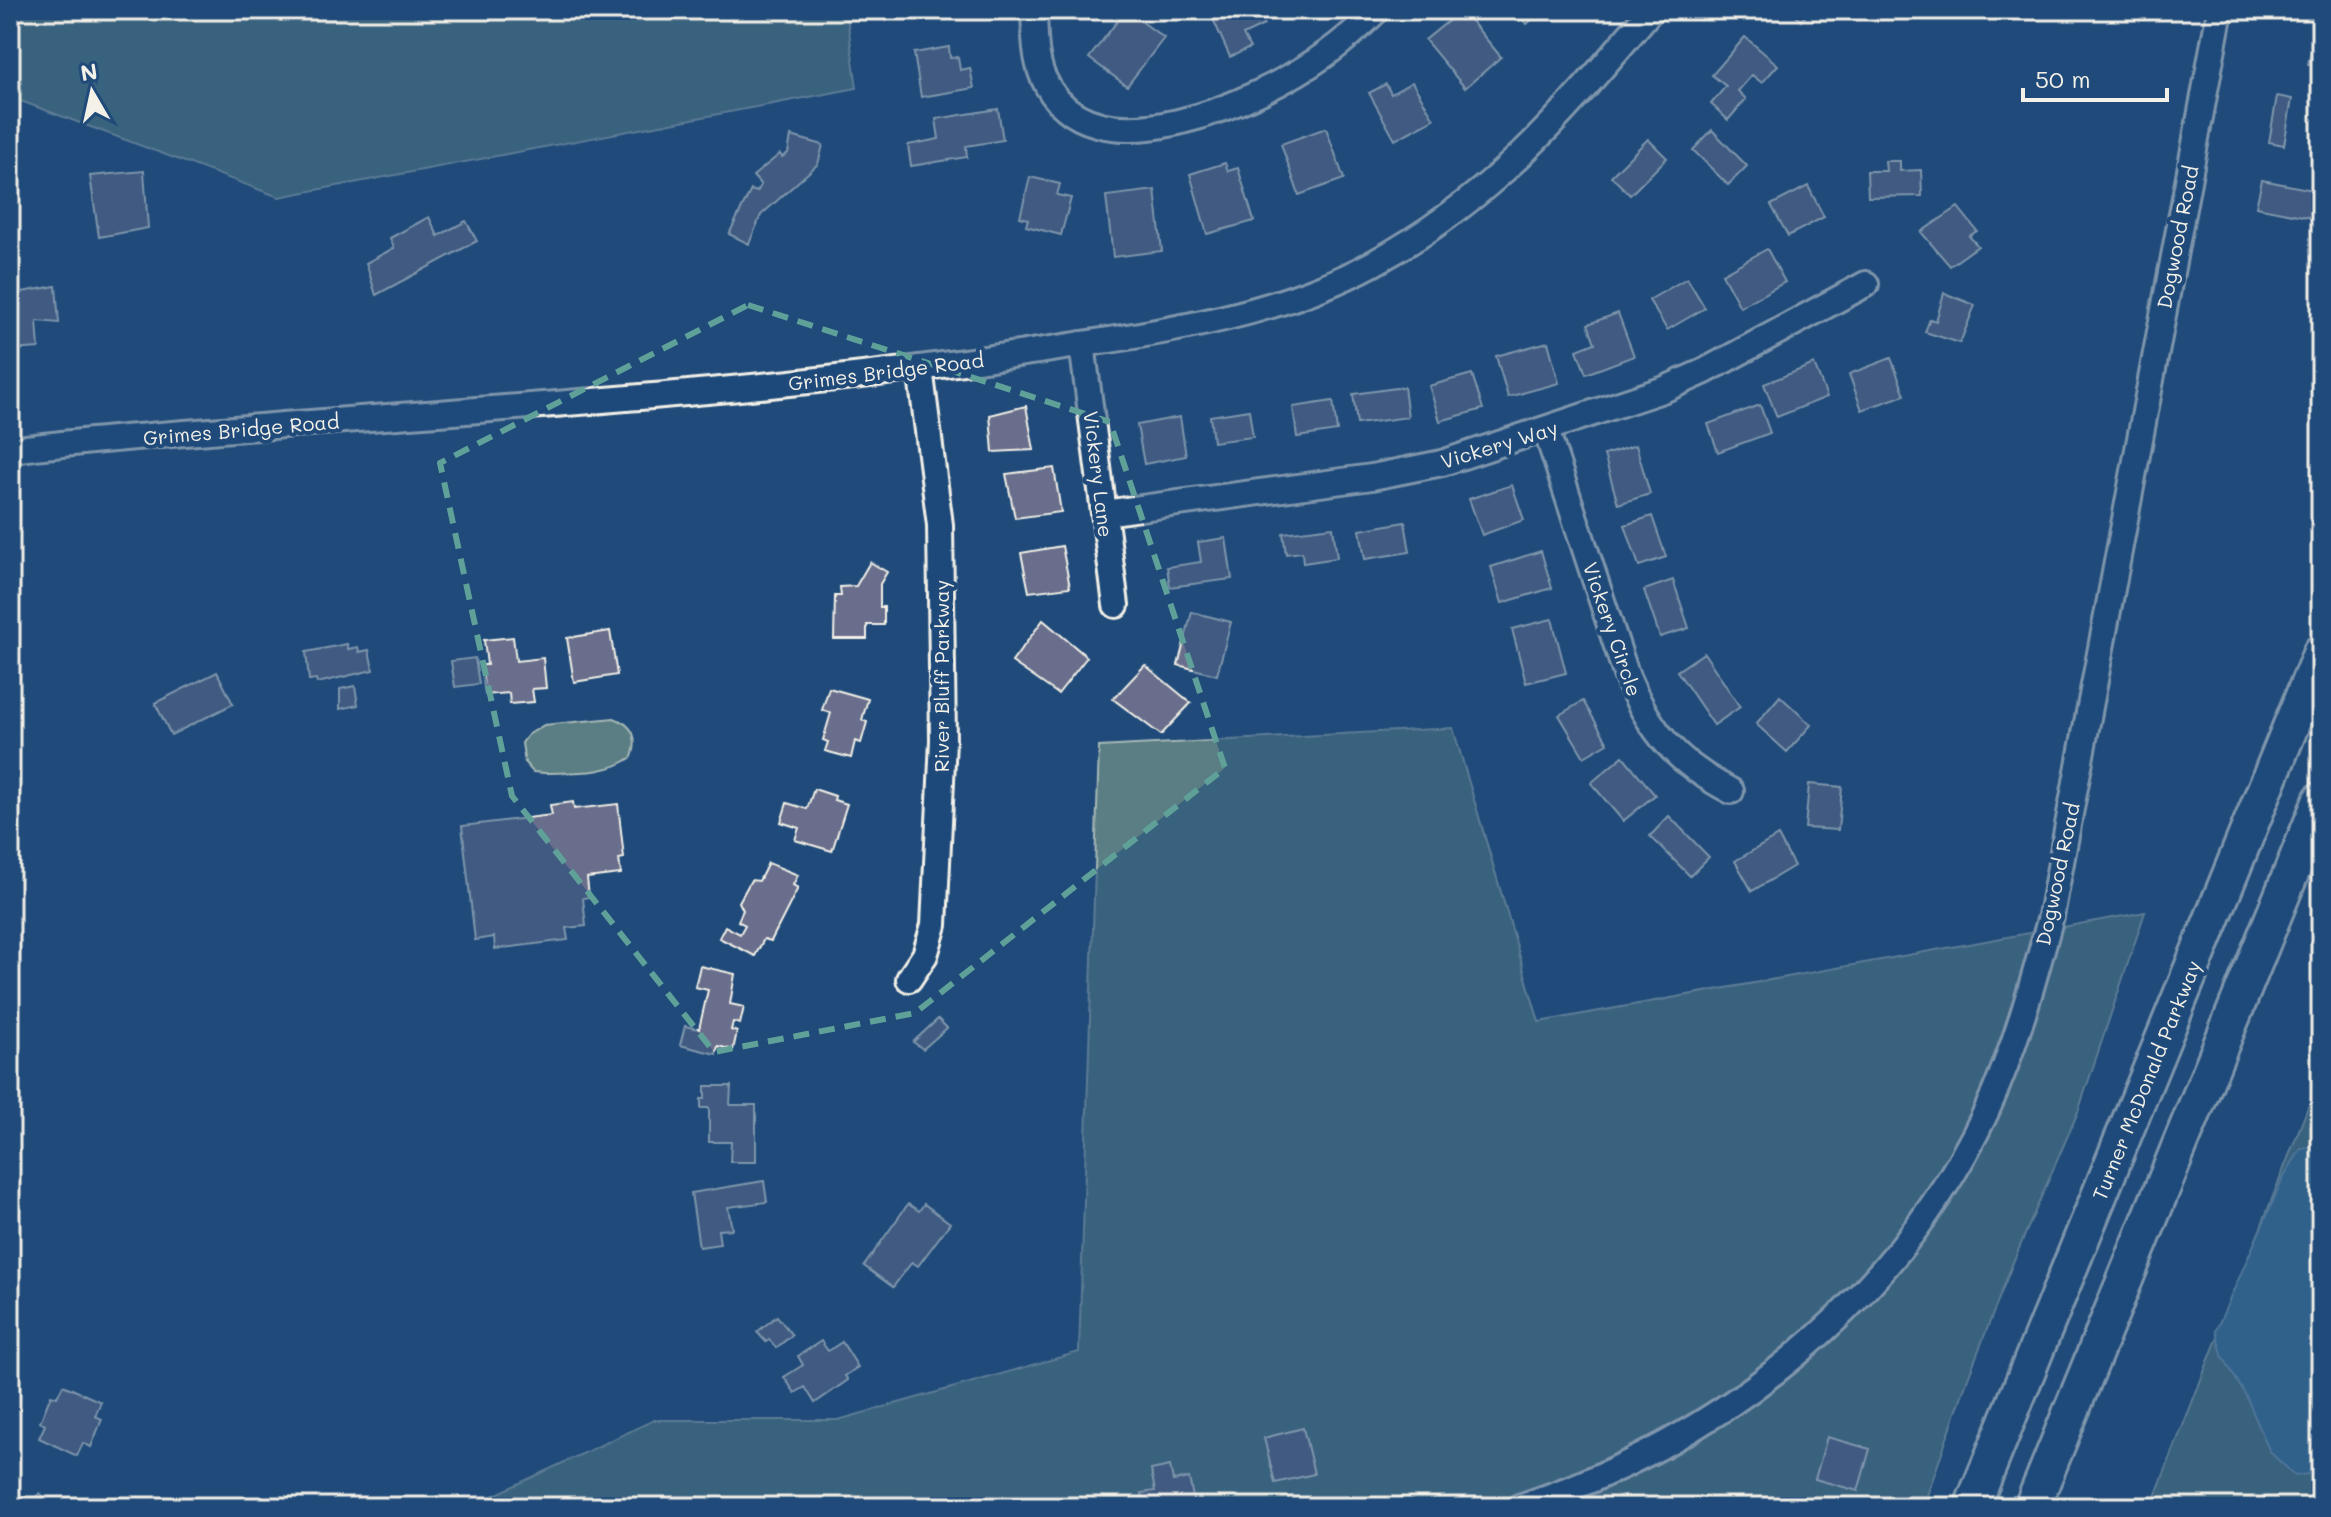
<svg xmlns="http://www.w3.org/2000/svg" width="2331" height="1517" font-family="Mali,sans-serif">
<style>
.green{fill:#5a7e83;stroke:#a7b8b6;stroke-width:2}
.water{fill:#447ba0;stroke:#8aaabd;stroke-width:2}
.building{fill:#676e8b;stroke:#f4f1e8;stroke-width:2}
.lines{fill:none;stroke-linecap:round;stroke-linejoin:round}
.minor-casing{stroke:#f4f1e8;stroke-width:30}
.highway-casing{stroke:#f4f1e8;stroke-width:40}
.minor{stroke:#1f4a7a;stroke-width:24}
.highway{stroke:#1f4a7a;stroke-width:34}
.marked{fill:none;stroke:#5fa199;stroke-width:6;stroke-dasharray:16 10;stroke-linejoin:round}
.labels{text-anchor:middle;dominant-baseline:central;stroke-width:8;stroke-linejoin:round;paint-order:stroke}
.street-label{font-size:20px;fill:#f4f1e8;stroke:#1f4a7a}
</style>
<rect width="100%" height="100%" fill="#1f4a7a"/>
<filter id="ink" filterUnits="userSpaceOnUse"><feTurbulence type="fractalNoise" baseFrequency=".0125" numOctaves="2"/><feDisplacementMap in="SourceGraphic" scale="16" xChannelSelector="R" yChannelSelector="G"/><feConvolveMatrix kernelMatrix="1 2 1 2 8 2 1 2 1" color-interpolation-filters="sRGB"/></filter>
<g filter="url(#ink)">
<g class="green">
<polygon points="10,10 846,10 857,88 279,197 10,97"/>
<path d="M614,718C633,725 639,738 632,757C607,775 574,772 544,773L533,772L525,763L522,743L528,735L544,725Z"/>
<polygon points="1453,728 1539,1022 2145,912 2078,1112 2014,1260 1969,1375 1923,1507 469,1507 654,1420 838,1420 1079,1352 1099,747"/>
<polygon points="2321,1074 2321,1507 2151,1507"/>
</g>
<polygon class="water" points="2321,1145 2321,1472 2295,1476 2270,1452 2246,1396 2222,1355 2216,1330 2285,1174 2301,1149"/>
<g class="building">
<polygon points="1126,10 1164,38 1127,86 1089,58"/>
<polygon points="1209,10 1257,10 1264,25 1243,35 1250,48 1230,57"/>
<polygon points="1462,10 1501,57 1465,88 1425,40"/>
<polygon points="1513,10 1542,10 1527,24"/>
<polygon points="1790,10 1811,10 1801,21"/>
<polygon points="1745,37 1778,65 1762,83 1752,75 1738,91 1746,99 1728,120 1711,104 1726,86 1712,75"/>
<polygon points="949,47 950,58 958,57 960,70 970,68 974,88 921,97 914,53"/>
<polygon points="2311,52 2321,55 2321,66 2308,64"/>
<polygon points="1412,82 1434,119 1395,140 1369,93 1386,84 1391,94"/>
<polygon points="2277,96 2292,99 2284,145 2269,142"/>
<polygon points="998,109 1003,140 966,146 967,157 911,166 908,145 939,139 936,119"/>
<polygon points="1326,128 1344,179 1299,195 1281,144"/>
<polygon points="1712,130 1747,166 1728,185 1693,150"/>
<polygon points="791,136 823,145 818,164 761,215 749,244 729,234 751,190 757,192 761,185 753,176 780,154 782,157 788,153"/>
<polygon points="1648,139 1667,158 1630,195 1611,176"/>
<polygon points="1885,161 1900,161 1900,171 1921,170 1922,196 1868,197 1867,171 1886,171"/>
<polygon points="1225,163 1228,171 1238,168 1254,221 1207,234 1190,174"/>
<polygon points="144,171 148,228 99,237 90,176"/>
<polygon points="1030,177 1060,184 1057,195 1071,198 1061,235 1026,226 1028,219 1020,217"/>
<polygon points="2262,180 2318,191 2313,218 2256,207"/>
<polygon points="1808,186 1824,217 1788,236 1771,205"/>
<polygon points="1155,190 1162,251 1113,257 1106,196"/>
<polygon points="1958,207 1977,231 1969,236 1978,246 1950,266 1921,232"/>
<polygon points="429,217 438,236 466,221 477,241 376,295 366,263 394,248 390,238"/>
<polygon points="1767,249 1785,282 1740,307 1722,274"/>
<polygon points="1687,278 1705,308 1667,330 1649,300"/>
<polygon points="56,286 59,323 37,321 39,348 10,350 10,294"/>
<polygon points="1944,293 1975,305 1960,343 1925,332 1930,319 1936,321"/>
<polygon points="1618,313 1634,356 1586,374 1577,350 1595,343 1588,324"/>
<polygon points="1548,342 1559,383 1508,397 1496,356"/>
<polygon points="1891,358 1905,395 1862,410 1849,374"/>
<polygon points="1814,364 1827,397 1777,417 1764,384"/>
<polygon points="1472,374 1483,409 1440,421 1429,386"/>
<polygon points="1404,387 1408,417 1357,424 1353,394"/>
<polygon points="1333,401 1337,431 1297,437 1293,407"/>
<polygon points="1760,405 1770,433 1718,452 1708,424"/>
<polygon points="1026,406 1034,450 993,452 990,415"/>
<polygon points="1249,410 1253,437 1213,442 1210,416"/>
<polygon points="1180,417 1186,456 1144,464 1137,425"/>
<polygon points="1636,445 1650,494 1618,504 1604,455"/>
<polygon points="1054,468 1061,512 1015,518 1006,474"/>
<polygon points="1512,485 1524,520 1482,535 1469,499"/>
<polygon points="1652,516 1666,557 1639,566 1625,525"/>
<polygon points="1405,522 1410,552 1365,559 1360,530"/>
<polygon points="1333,527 1337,558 1303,563 1302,552 1286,554 1283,533"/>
<polygon points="1226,538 1232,579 1170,587 1167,567 1201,562 1198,542"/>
<polygon points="1062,546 1070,587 1029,592 1021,553"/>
<polygon points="1541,551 1552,588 1502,603 1491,567"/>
<polygon points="870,562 887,572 880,584 880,607 884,607 884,625 867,625 867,639 834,639 835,596 841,596 840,587 856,586"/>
<polygon points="1673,580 1689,628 1660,637 1644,590"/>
<polygon points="1192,612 1231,622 1217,675 1178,665"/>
<polygon points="1552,619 1566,673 1526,683 1512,629"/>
<polygon points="1043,620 1087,657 1058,694 1012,662"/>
<polygon points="610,631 617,675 574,682 567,638"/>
<polygon points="513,637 516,661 543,658 546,688 532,689 534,702 510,704 509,693 485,695 481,665 487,665 484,640"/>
<polygon points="347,644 348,649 358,647 359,652 369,650 373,670 317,683 316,679 309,680 306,652"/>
<polygon points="1704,653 1740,707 1714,725 1677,671"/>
<polygon points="475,658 479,684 455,687 451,661"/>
<polygon points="1145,665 1191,703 1161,735 1113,699"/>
<polygon points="217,672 233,704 171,735 155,703"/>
<polygon points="355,686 358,705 340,709 340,689"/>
<polygon points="829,688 868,699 862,720 867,722 861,743 855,741 851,758 825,751 828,742 823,740 831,713 822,710"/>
<polygon points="1780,696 1811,725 1787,752 1756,724"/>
<polygon points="1583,701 1608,743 1584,757 1559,715"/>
<polygon points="1623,756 1655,795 1623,821 1591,783"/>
<polygon points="1809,784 1842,787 1838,830 1805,828"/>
<polygon points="814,789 835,796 834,800 847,804 832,851 795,840 799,828 781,822 787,803 807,809"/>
<polygon points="573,802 574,809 618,804 624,858 619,859 621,874 587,878 589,897 583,898 586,926 566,928 568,940 495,949 494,937 475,940 462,826 552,815 550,805"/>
<polygon points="1669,816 1709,857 1690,876 1650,836"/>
<polygon points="1778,836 1794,866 1752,891 1735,861"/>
<polygon points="768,863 798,875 793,885 798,888 771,941 764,939 755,956 719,938 725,926 740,934 745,925 738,921 743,910 739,902 751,880 759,881"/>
<polygon points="700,966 735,974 730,1004 744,1007 740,1024 733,1022 731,1030 737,1032 733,1050 718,1046 716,1054 680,1045 685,1026 699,1029 708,990 695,987"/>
<polygon points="938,1019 947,1028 923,1049 913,1042"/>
<polygon points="705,1086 731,1086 730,1105 756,1105 756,1162 730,1162 731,1142 709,1142 709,1108 701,1108 701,1099 705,1099"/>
<polygon points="764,1181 767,1202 728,1207 732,1229 718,1230 720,1244 699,1247 691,1193"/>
<polygon points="908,1204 919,1211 924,1204 950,1223 918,1266 912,1262 893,1287 864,1266"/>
<polygon points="10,1251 17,1253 14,1271 18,1272 10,1292"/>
<polygon points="777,1316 792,1335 776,1348 769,1339 766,1342 757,1332"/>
<polygon points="821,1341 828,1351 842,1342 858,1367 845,1376 848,1380 815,1403 805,1387 795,1393 784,1377 803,1365 798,1356"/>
<polygon points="63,1385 101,1402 95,1416 102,1419 91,1447 83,1443 77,1456 39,1438 45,1425 40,1422 51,1395 57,1397"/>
<polygon points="1303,1428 1314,1474 1275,1483 1264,1438"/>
<polygon points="1827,1437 1870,1449 1858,1491 1815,1479"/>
<polygon points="1170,1466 1173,1481 1189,1478 1195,1507 1145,1507 1142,1493 1155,1491 1151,1470"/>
<polygon points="40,1493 53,1507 25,1507"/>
</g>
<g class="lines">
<defs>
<g id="minor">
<path d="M1034,10C1035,32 1034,56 1043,77C1089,182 1262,100 1326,54C1344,41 1361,26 1377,10"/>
<polyline points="1082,344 1116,605"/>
<path d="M1546,430L1627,677C1651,733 1677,763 1731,791"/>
<path d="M10,450C100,438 192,433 283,425C532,405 784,391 1031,352C1146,334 1268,320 1372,264C1494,198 1563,114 1651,10"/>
<polyline points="1104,513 1372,477 1442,463 1665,389 1705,371 1866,284"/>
<polyline points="909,979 925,955 934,925 943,740 940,525 920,368"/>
<path d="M1519,1507C1718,1442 1895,1304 1986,1112C2015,1049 2033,983 2051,916L2220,10"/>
</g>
<g id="highway">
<polyline points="1972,1507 2321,652"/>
<polyline points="2032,1507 2321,800"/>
</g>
</defs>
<use href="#minor" class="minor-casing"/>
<use href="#highway" class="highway-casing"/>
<use href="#minor" class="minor"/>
<use href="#highway" class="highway"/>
</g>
</g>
<path d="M0 0H2331V1517H0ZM748,305L1110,422L1225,768L915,1013L714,1052L512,796L440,463Z" fill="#1f4a7a" fill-opacity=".55" fill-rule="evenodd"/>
<path class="marked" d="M748,305L1110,422L1225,768L915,1013L714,1052L512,796L440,463Z"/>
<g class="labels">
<g class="street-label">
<text transform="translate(2177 237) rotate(-79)">Dogwood Road</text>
<text transform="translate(886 371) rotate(-7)">Grimes Bridge Road</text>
<text transform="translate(241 429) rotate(-5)">Grimes Bridge Road</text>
<text transform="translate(1499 444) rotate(-17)">Vickery Way</text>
<text transform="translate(1099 474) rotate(83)">Vickery Lane</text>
<text transform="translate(1613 629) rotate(71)">Vickery Circle</text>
<text transform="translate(941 676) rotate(-90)">River Bluff Parkway</text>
<text transform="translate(2057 874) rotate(-78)">Dogwood Road</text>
<text transform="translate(2146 1080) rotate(-68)">Turner McDonald Parkway</text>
</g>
</g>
<rect width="2331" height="1517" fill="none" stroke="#1f4a7a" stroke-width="40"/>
<rect x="20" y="20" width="2291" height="1477" fill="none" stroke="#f4f1e8" stroke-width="3" filter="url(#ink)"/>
<g transform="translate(92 92) rotate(351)" stroke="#1f4a7a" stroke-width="6" paint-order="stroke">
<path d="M0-6L14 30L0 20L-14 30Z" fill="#f4f1e8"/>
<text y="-12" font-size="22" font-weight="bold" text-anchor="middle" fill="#f4f1e8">N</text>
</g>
<path d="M2023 88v12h144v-12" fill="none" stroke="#f4f1e8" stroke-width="4"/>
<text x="2035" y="88" font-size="24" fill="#f4f1e8" stroke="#1f4a7a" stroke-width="6" paint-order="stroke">50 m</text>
</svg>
